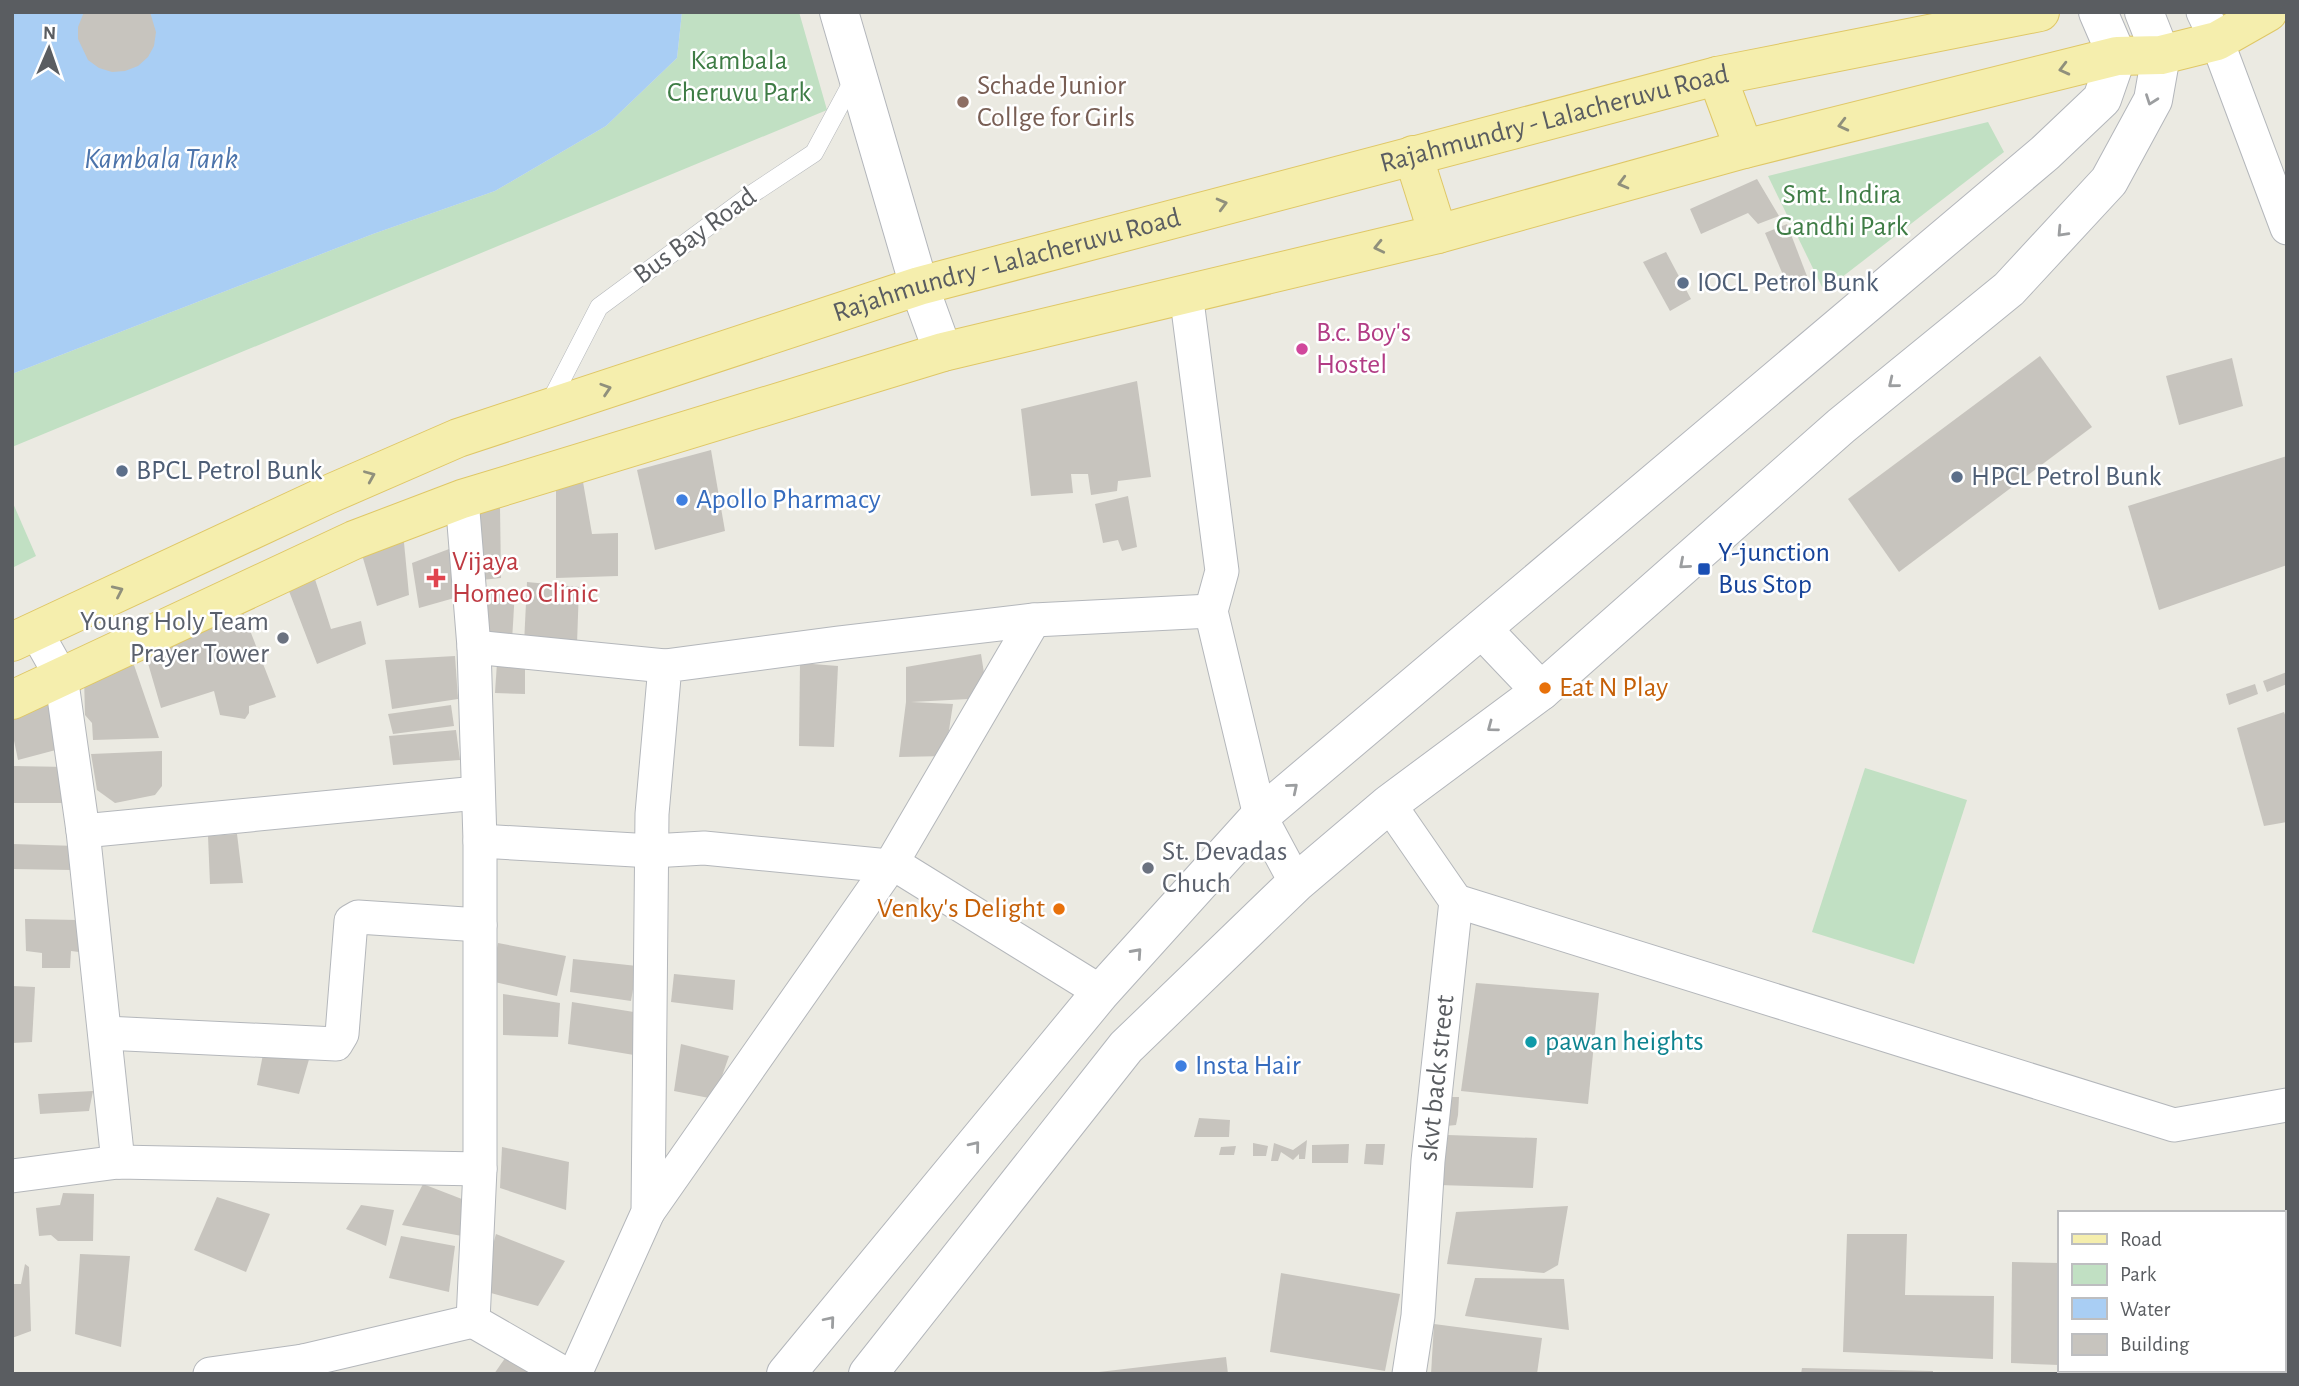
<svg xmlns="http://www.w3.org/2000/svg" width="2299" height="1386" font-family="'Alegreya Sans',sans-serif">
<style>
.green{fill:#c1e0c3}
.water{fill:#a9cef4}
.building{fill:#c7c4be}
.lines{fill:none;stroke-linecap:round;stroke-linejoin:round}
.lane-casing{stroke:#b4b7bb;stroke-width:19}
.street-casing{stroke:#b4b7bb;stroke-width:35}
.secondary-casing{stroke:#b3b6bb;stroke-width:40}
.primary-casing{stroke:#dfc766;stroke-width:40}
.lane{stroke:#fff;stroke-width:18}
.street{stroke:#fff;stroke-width:33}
.secondary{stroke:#fff;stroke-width:38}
.primary{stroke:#f5eead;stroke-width:38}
.oneway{stroke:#90907c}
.oneway2{stroke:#9c9ea0}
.education-dot{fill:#8d6e63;stroke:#fff;stroke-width:2.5}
.service-dot{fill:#5c6f8a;stroke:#fff;stroke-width:2.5}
.hotel-dot{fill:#d1479c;stroke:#fff;stroke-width:2.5}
.shop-dot{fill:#3f7fe0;stroke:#fff;stroke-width:2.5}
.transit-dot{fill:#1a4fb4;stroke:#fff;stroke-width:2.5}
.health-dot{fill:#e0444e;stroke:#fff;stroke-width:2.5}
.worship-dot{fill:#6b7280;stroke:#fff;stroke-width:2.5}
.food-dot{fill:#e8710a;stroke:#fff;stroke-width:2.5}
.culture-dot{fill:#0f9aa8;stroke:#fff;stroke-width:2.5}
.labels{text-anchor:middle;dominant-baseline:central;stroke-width:5;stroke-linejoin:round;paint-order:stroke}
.park-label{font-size:28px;fill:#3e7c45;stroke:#fff}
.education-label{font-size:28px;fill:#785e54;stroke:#fff;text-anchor:start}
.street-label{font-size:28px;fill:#5a5d61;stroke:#fff}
.service-label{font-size:28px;fill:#4e5e75;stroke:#fff;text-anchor:start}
.hotel-label{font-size:28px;fill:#b23c85;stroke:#fff;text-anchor:start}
.shop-label{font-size:28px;fill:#366cbe;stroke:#fff;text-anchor:start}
.transit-label{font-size:28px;fill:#164399;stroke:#fff;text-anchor:start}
.health-label{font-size:28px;fill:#be3a42;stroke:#fff;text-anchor:start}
.worship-label{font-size:28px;fill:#5b616d;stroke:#fff;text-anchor:end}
.food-label{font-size:28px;fill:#c56008;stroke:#fff;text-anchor:start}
.culture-label{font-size:28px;fill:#0d838f;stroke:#fff;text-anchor:start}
.water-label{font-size:30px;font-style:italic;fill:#4c74ab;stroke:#fff}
</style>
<rect width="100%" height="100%" fill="#ebeae2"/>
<g class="green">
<polygon points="682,12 799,12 827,110 12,447 12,374 373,234 495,191 606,126 677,58"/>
<polygon points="1988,122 2004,152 1824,291 1768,176"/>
<polygon points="12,501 36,556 12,568"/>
<polygon points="1865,768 1967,800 1914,964 1812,932"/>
</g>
<polygon class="water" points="12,12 682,12 677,58 606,126 495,191 373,234 12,374"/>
<g class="building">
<polygon points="84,12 150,12 156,32 154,46 148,57 138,66 125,71 112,72 99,68 88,60 78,39 78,27"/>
<polygon points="1757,179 1779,216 1758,224 1748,213 1701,234 1690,209"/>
<polygon points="1787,224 1810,284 1790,291 1765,233"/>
<polygon points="1666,252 1691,299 1670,311 1643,262"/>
<polygon points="2040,356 2092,427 1899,572 1848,499"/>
<polygon points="2232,358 2243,406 2179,425 2166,376"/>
<polygon points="1137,381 1151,477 1118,481 1117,491 1091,495 1088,474 1071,474 1073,493 1031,496 1021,409"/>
<polygon points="711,450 725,531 655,550 637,470"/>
<polygon points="2287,456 2287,565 2159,610 2128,506"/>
<polygon points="582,476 592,534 618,533 618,576 556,578 556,484"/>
<polygon points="1128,496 1137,547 1122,551 1118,540 1103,543 1095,504"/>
<polygon points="474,506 500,507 501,578 481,580"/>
<polygon points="403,532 409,595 377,606 360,548"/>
<polygon points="457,546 465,595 419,608 412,563"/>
<polygon points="313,573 331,629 361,621 366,644 317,664 287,586"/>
<polygon points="527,582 579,587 577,644 524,644"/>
<polygon points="487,591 515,591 512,640 488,639"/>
<polygon points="242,610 276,697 249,706 249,713 245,719 220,715 214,691 161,708 145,653"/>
<polygon points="981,654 988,698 911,702 953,704 945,756 899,757 906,702 906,667"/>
<polygon points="455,656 458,699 392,709 385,660"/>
<polygon points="525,660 525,694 495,693 497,662"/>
<polygon points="800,663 838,666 834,747 799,746"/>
<polygon points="134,665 159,738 93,740 92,723 85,715 84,677"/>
<polygon points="2287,672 2287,684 2267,692 2263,681"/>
<polygon points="2255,684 2258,694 2229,705 2226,694"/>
<polygon points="54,689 67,747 18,760 12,731 12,709"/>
<polygon points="451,705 454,726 393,734 388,714"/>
<polygon points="2284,712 2287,720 2287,822 2264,826 2237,728"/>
<polygon points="456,730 460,760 393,765 389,736"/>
<polygon points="162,751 162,786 155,795 115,803 97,790 91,754"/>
<polygon points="12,766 68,767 67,803 12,803"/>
<polygon points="237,834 243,883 210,884 208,836"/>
<polygon points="12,844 77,846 72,870 12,869"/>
<polygon points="25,919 79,920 79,952 71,951 70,968 42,968 42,953 26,951"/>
<polygon points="498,943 566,956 557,996 490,981"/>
<polygon points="573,959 637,966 631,1001 570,992"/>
<polygon points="674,974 735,980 733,1010 671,1002"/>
<polygon points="1476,983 1599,993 1588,1104 1461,1091"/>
<polygon points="12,986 35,987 32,1042 12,1043"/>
<polygon points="503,994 560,1003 558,1037 503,1035"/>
<polygon points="572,1002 640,1013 634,1055 568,1044"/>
<polygon points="265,1044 312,1049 299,1094 257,1085"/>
<polygon points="681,1044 729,1056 714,1099 674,1091"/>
<polygon points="93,1091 89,1111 40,1114 38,1094"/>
<polygon points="1450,1097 1459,1097 1458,1115 1456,1125 1446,1126"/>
<polygon points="1199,1118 1230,1120 1229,1137 1194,1137"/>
<polygon points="1448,1135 1537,1138 1533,1188 1439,1185"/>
<polygon points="1307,1140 1305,1159 1299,1159 1299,1154 1293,1160 1281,1152 1278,1161 1271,1161 1274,1143 1293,1150"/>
<polygon points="1253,1143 1268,1146 1266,1156 1253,1156"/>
<polygon points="1349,1144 1348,1163 1312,1163 1312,1145"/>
<polygon points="1366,1144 1385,1144 1383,1165 1364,1164"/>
<polygon points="1236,1146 1234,1155 1219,1155 1221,1147"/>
<polygon points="502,1147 569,1162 566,1210 500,1188"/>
<polygon points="423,1184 467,1201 462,1236 402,1225"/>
<polygon points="63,1193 94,1194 93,1241 58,1241 51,1235 39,1236 36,1208 60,1205"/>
<polygon points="217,1197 270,1214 246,1272 194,1250"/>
<polygon points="361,1205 394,1210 386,1246 346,1229"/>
<polygon points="1568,1206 1558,1265 1544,1273 1447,1264 1456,1212"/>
<polygon points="496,1234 565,1261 538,1306 480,1290"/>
<polygon points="1847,1234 1907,1234 1905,1295 1994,1296 1993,1359 1843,1352"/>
<polygon points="401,1236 455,1246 449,1292 389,1278"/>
<polygon points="80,1254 130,1256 121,1347 75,1334"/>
<polygon points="2012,1262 2059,1263 2059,1365 2011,1363"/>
<polygon points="25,1264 29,1267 31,1331 12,1338 12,1284 21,1284"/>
<polygon points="1281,1273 1400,1294 1385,1371 1270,1352"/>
<polygon points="1475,1278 1564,1279 1569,1330 1465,1316"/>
<rect x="2283" y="1282" width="4" height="78"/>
<polygon points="1434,1324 1542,1338 1537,1374 1431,1374"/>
<polygon points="512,1348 548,1374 494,1374"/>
<polygon points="1226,1357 1228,1374 1099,1374 1099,1372"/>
<polygon points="1802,1368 1933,1371 1933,1374 1801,1374"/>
</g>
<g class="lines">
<defs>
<polyline id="lane" points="548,406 599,307 752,194 814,153 855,77"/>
<g id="street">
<polyline points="2203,12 2217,41 2287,228"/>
<polyline points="1186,293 1222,571 1211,611 1260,816 1296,883"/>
<polyline points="462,499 474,647 480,841 480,1169 473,1321 565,1374"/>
<polyline points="35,630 61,676 83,831 118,1162"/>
<polyline points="474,647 665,666"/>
<polyline points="1389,804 1456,901 1428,1161 1418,1316 1409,1374"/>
<polyline points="83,831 477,793"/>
<polyline points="480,841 652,851 704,848 899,867 1101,992"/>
<polyline points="1456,901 2174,1125 2287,1105"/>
<polyline points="105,1033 336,1044 342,1034 351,921 358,917 480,925"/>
<polyline points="12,1176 118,1162 480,1169"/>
<polyline points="648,1212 890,866 1034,620"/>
<polyline points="303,1361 473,1321"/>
<polyline points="210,1374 303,1361 308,1374"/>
<polyline points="575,1374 648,1212 652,814 665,666 838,643 1034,620 1211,611"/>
</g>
<g id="secondary">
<polyline points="839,12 919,286 943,352"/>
<polyline points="1482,629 1541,691"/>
<polyline points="786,1374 1101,992 1260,816 2045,153 2102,99 2117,56 2098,12"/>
<polyline points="868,1374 1126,1047 1296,883 1389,804 1541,691 1841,426 2009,289 2109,181 2153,100 2161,55 2144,12"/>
</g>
<g id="primary">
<polyline points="1717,76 1744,149"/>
<polyline points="1413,155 1438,234"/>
<path id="s1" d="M12,642L327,495L458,438L919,286L1717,76L2040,12"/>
<polyline points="12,700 354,540 462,499 943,352 1438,234 1744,149 2117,56 2161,55 2217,41 2268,12"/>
</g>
</defs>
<use href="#lane" class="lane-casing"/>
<use href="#street" class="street-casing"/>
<use href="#secondary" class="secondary-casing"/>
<use href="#primary" class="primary-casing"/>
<use href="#lane" class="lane"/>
<use href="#street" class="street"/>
<use href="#secondary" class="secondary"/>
<use href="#primary" class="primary"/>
</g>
<defs><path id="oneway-chevron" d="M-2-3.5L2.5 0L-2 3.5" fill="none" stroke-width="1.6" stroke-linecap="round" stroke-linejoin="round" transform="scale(1.75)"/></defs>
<g class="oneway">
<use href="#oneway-chevron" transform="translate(2064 69) rotate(166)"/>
<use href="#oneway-chevron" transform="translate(1843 125) rotate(166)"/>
<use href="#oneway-chevron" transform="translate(1623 183) rotate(165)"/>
<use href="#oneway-chevron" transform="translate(1222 204) rotate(-15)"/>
<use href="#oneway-chevron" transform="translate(1379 247) rotate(167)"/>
<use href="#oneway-chevron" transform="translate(606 389) rotate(-18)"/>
<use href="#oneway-chevron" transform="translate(370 476) rotate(-23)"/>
<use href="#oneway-chevron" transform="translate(118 591) rotate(-25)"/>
</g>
<g class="oneway2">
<use href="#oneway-chevron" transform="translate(2151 100) rotate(110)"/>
<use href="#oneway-chevron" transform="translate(2062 232) rotate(133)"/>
<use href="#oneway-chevron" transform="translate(1893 383) rotate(141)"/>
<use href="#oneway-chevron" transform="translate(1684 564) rotate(139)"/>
<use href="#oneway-chevron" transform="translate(1492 727) rotate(143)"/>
<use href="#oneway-chevron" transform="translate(1293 788) rotate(-40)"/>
<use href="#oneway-chevron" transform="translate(1137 953) rotate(-48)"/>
<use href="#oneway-chevron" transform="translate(975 1146) rotate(-51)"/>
<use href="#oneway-chevron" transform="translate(830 1321) rotate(-50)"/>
</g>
<circle class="education-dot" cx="963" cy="102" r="7"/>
<g class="service-dot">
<circle cx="1683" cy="283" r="7"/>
<circle cx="122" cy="471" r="7"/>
<circle cx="1957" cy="477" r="7"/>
</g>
<circle class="hotel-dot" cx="1302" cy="349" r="7"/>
<g class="shop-dot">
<circle cx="682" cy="500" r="7"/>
<circle cx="1181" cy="1066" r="7"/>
</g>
<rect class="transit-dot" x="1697" y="562" width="14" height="14" rx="3.5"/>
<path class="health-dot" d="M432.5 567.5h7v7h7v7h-7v7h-7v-7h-7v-7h7z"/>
<g class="worship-dot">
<circle cx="283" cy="638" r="7"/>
<circle cx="1148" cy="868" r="7"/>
</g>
<g class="food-dot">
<circle cx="1545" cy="688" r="7"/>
<circle cx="1059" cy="909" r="7"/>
</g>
<circle class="culture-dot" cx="1531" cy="1042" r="7"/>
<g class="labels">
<g class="park-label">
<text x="739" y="61">Kambala<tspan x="739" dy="32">Cheruvu Park</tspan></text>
<text x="1842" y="195">Smt. Indira<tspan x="1842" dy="32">Gandhi Park</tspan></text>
</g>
<g class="education-label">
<text x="977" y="86">Schade Junior<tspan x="977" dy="32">Collge for Girls</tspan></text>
</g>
<g class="street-label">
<text stroke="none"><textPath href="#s1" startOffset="1633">Rajahmundry - Lalacheruvu Road</textPath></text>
<text transform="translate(695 236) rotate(-36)">Bus Bay Road</text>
<text stroke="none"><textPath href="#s1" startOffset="1066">Rajahmundry - Lalacheruvu Road</textPath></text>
<text transform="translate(1437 1078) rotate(-84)">skvt back street</text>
</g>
<g class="service-label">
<text x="1697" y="283">IOCL Petrol Bunk</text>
<text x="136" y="471">BPCL Petrol Bunk</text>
<text x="1971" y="477">HPCL Petrol Bunk</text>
</g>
<g class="hotel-label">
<text x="1316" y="333">B.c. Boy's<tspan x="1316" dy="32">Hostel</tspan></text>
</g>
<g class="shop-label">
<text x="696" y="500">Apollo Pharmacy</text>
<text x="1195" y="1066">Insta Hair</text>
</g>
<g class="transit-label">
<text x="1718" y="553">Y-junction<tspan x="1718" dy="32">Bus Stop</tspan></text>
</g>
<g class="health-label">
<text x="452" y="562">Vijaya<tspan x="452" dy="32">Homeo Clinic</tspan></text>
</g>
<g class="worship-label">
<text x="269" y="622">Young Holy Team<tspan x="269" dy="32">Prayer Tower</tspan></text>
<text x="1162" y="852" text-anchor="start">St. Devadas<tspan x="1162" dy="32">Chuch</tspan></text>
</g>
<g class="food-label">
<text x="1559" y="688">Eat N Play</text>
<text x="1045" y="909" text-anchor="end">Venky's Delight</text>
</g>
<g class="culture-label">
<text x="1545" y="1042">pawan heights</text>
</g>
<g class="water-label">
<text x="161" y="159">Kambala Tank</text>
</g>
</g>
<rect width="2299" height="1386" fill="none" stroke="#5a5d61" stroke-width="28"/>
<rect x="2058" y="1211" width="228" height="161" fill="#ffffff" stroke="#bdbec0" stroke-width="2"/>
<rect x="2072" y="1234" width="35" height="10" fill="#f5eead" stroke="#bdbec0" stroke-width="2"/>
<text x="2120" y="1246" font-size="21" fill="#5a5d61">Road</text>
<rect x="2072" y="1264" width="35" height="21" fill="#c1e0c3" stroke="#bdbec0" stroke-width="2"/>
<text x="2120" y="1281" font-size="21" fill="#5a5d61">Park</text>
<rect x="2072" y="1298" width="35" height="21" fill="#a9cef4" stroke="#bdbec0" stroke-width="2"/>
<text x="2120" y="1316" font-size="21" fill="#5a5d61">Water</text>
<rect x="2072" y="1334" width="35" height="21" fill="#c7c4be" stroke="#bdbec0" stroke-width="2"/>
<text x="2120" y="1351" font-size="21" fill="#5a5d61">Building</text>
<g transform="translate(49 49) rotate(2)" stroke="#ffffff" stroke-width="5" paint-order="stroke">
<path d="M0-5L12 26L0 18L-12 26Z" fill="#5a5d61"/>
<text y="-10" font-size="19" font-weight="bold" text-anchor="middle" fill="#5a5d61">N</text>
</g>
</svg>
